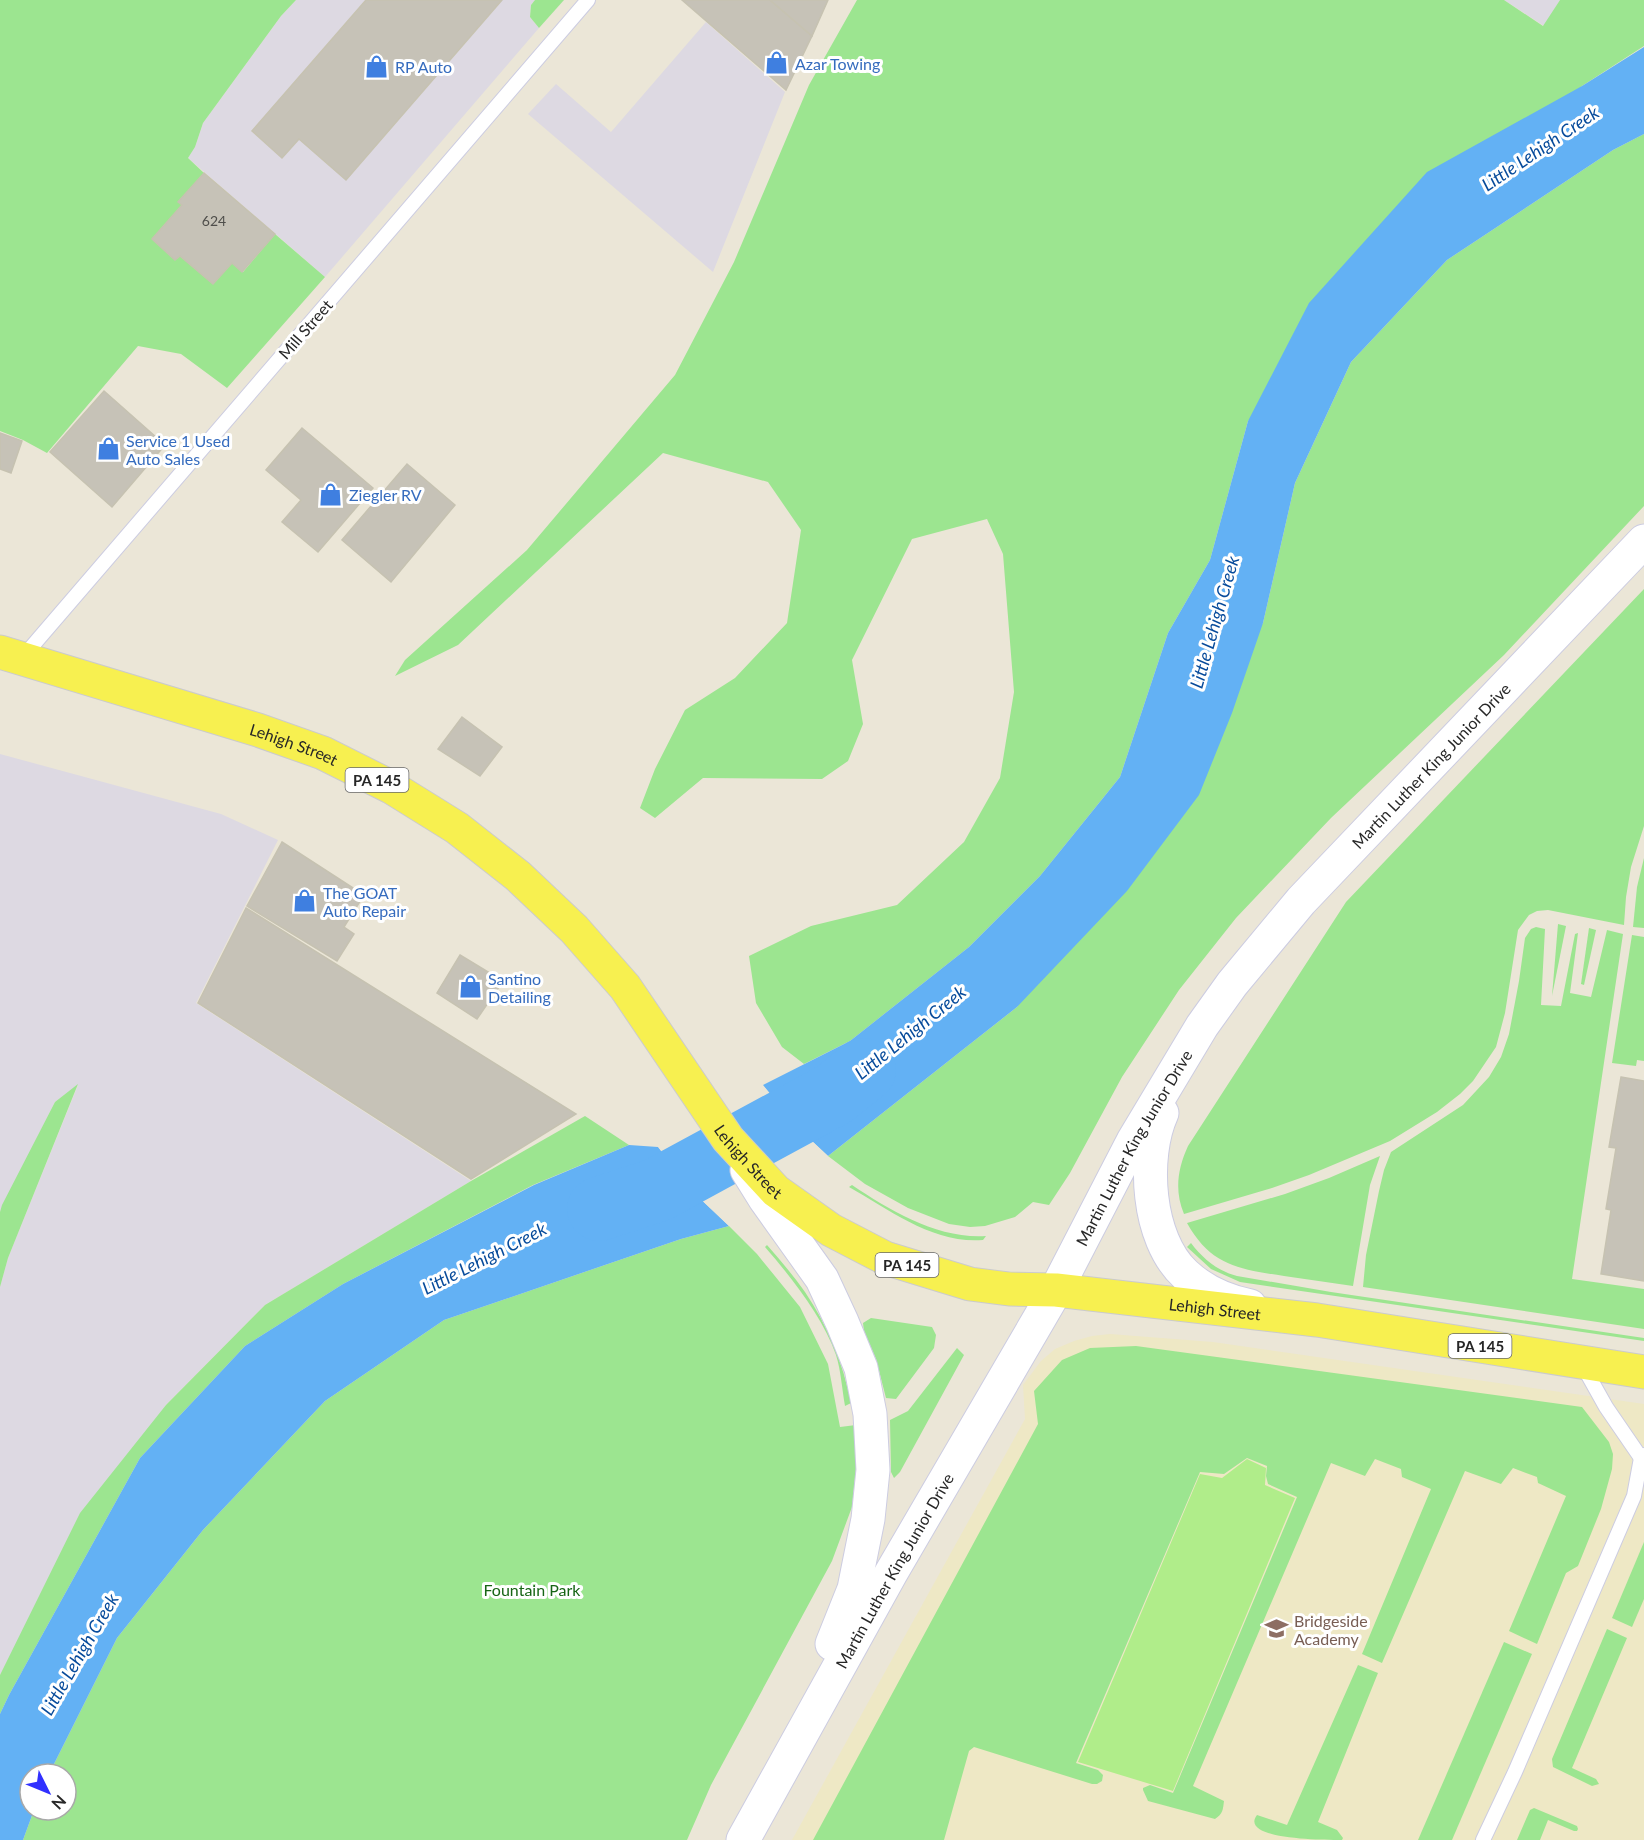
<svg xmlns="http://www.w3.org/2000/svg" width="1644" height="1840" font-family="Lato,sans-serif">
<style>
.industrial{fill:#ddd9e2}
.education{fill:#eee8c5}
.green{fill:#9ce590}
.pitch{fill:#b0ed8a}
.water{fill:#63b1f4}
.pier{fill:#ebe6d7}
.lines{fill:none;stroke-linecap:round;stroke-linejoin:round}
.river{stroke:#63b1f4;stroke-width:64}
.building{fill:#c6c2b7;stroke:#c6c2b1;stroke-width:1.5}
.lane-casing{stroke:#cccce1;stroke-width:16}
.secondary-casing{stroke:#cccce1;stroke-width:35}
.primary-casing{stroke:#cbcbcb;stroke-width:35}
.lane{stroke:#fff;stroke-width:14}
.secondary{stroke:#fff;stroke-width:33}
.primary{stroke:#f7f050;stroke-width:33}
.labels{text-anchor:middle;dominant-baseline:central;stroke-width:6;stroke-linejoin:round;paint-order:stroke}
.number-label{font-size:14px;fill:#4f4e4b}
.shield{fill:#fff;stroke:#686868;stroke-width:1.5}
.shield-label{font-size:15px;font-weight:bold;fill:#272727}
.shop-label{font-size:16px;fill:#366cbe;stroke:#fff;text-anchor:start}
.street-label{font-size:16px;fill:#272727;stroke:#fff}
.park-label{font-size:16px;fill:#176515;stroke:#fff}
.education-label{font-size:16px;fill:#785e54;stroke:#fff;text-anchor:start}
.water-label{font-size:18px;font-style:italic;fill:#074b9b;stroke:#fff}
</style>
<rect width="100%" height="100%" fill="#ebe6d7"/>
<g class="industrial">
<polygon points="296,0 366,0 252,131 282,158 299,139 346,180 502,0 535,0 531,5 530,17 539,28 325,277 188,158 195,147 203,123 281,16"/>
<polygon points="1504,0 1560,0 1544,26"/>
<polygon points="706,22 785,92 713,272 528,114 556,84 611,132"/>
<polygon points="0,754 221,814 278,840 196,1003 471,1181 265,1305 166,1405 22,1633 0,1675 0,1287 8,1258 78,1085 55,1102 0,1212"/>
</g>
<polygon class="education" points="1110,1334 1213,1342 1644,1404 1644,1840 792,1840 1025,1419 1023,1385 1041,1361 1055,1349 1074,1341 1092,1336"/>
<g class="green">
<polygon points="0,0 296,0 281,16 203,123 195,147 188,158 204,173 179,202 182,205 152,239 175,260 180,256 213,284 232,263 243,272 275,234 325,277 227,388 181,354 138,346 47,453 23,440 0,431"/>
<polygon points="535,0 564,0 539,28 530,17 531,5"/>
<polygon points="857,0 1504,0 1543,26 1560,0 1644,0 1644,46 1582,86 1248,421 1210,560 1168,633 1120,777 1040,876 969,947 850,1041 804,1064 782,1047 756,1003 749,956 811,926 897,905 964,842 1000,778 1014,692 1003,554 987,519 912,539 852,660 863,724 848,761 822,779 703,778 655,818 640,808 655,769 685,710 735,678 787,623 801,530 768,482 663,453 458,645 395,676 405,660 527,550 675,375 734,262 809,85"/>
<polygon points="1644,134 1644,506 1504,655 1331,818 1236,918 1179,990 1122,1077 1070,1173 1049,1205 1033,1202 1015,1217 985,1226 970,1227 949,1224 908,1208 865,1184 828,1156 1017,1007 1263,623 1295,483 1351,362 1447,260 1613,150"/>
<path d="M1644,589V826L1631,867L1626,897L1624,925L1548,910L1537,911L1529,915L1518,930L1505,1013L1496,1047L1473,1081L1460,1094L1437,1112L1390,1141L1309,1175L1272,1188L1184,1214C1174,1190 1178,1168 1188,1146L1346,902Z"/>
<polygon points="1644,858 1644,928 1633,927 1637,887"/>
<polygon points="1558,924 1566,926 1552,996"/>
<polygon points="1536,927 1545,929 1541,1005 1561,1006 1575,934 1578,933 1570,993 1591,997 1607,930 1623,934 1572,1279 1644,1289 1644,1329 1363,1287 1366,1255 1379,1191 1384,1170 1391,1152 1463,1105 1489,1077 1501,1057 1509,1034 1519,981 1525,938 1531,929"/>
<polygon points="1589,928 1596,930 1584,985 1581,984"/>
<polygon points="1632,935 1644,937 1644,1061 1637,1060 1636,1066 1612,1063"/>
<polygon points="78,1084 8,1258 0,1287 0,1212 2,1205 55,1102"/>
<polygon points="585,1116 629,1145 533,1185 343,1284 245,1346 140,1458 9,1695 0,1714 0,1675 80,1513 166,1405 265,1305 471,1181"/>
<path d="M1380,1156L1370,1185L1353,1286C1330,1283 1307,1279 1284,1276C1239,1269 1211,1266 1187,1223L1285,1194L1329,1178Z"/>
<path d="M852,1185C891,1211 937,1239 986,1236L983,1240C933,1244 890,1210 849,1187Z"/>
<polygon points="729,1226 757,1254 800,1307 828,1364 840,1427 856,1425 856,1468 852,1507 832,1561 711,1785 687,1840 23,1840 34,1810 66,1810 66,1774 49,1774 117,1638 203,1530 325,1401 444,1320 681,1239"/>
<path d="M1191,1243C1203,1259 1218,1271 1237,1276L1331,1292L1644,1338V1341L1240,1282L1211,1269L1187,1247Z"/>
<path d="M767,1245C780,1260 793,1275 805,1292C828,1326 843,1363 851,1403L845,1406C842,1389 841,1371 836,1355C823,1317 791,1277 765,1247Z"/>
<polygon points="871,1318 932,1327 936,1335 934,1348 896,1399 886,1398 876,1359 864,1331 863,1323"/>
<path d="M1136,1346L1582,1407L1609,1442L1613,1454L1612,1469L1601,1509L1578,1566L1566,1573L1537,1644L1509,1631L1566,1496L1538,1483L1537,1477L1513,1468L1501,1484L1465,1471L1382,1663L1362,1654L1431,1489L1402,1477L1401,1469L1375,1459L1365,1476L1331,1463L1193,1786L1224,1801C1223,1809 1223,1814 1215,1819L1148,1801L1143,1790V1788L1150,1785L1173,1793L1297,1497L1268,1484L1266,1476L1267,1466L1247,1458L1224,1474L1200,1472L1076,1763L1098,1770L1103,1775L1102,1781L1097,1784H1092L974,1747L969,1751L944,1840H813L1038,1424L1034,1391L1062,1360L1090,1348Z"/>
<polygon points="957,1348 964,1355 900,1472 894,1478 891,1472 890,1420 908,1411"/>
<polygon points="1644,1542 1644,1599 1632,1627 1612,1618"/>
<polygon points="1607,1629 1627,1638 1572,1768 1596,1779 1599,1784 1592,1786 1553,1767 1552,1759"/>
<polygon points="1504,1642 1532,1654 1452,1840 1418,1840"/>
<path d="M1358,1665L1378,1673L1318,1822L1337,1830L1343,1838L1342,1840C1326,1840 1238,1840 1257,1815L1287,1825Z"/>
<polygon points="1534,1808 1577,1826 1578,1829 1577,1831 1574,1831 1548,1820 1540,1840 1517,1840 1530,1810"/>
</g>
<polygon class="pitch" points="1247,1459 1266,1468 1265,1485 1295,1498 1173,1791 1078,1762 1200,1474 1222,1478"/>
<g class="water">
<polygon points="1644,47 1644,134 1613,150 1447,260 1351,362 1295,483 1263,623 1232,713 1199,795 1127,891 1017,1007 828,1156 799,1129 763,1085 850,1041 969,947 1040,876 1120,777 1168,633 1210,560 1248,421 1309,303 1427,172 1582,86"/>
<polygon points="629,1145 658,1147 691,1190 729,1226 681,1239 444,1320 325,1401 203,1530 117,1638 49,1774 30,1774 30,1810 34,1810 23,1840 0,1840 0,1714 9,1695 140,1458 245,1346 343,1284 534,1185"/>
</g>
<g class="pier">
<polygon points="761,1083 799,1129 828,1156 825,1158 797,1131 767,1096 760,1086"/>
<polygon points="656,1144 660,1145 693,1188 732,1224 729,1226 691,1190"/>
</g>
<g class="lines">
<polyline class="river" points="599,1209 657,1190 834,1094 864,1070"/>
</g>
<g class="building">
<polygon points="366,0 502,0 346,180 299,139 282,158 252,131"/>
<polygon points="682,0 770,0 812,36 786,90"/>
<polygon points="770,0 828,0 812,36"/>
<polygon points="204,173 275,234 242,272 232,263 213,284 180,256 175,260 152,239 182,205 178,202"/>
<polygon points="104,391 165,445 112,507 50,452"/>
<polygon points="302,428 373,488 318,552 282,522 301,500 266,470"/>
<polygon points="0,433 22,441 11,473 0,469"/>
<polygon points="407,464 455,505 391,582 342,540"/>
<polygon points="462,717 502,747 480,776 438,749"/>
<polygon points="282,842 364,895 344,927 354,934 337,961 247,906"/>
<polygon points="246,908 576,1114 471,1179 198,1003"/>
<polygon points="460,955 503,981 477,1019 437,993"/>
<polygon points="1621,1077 1644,1081 1644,1281 1601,1274 1611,1210 1606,1209 1616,1148 1609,1147"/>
</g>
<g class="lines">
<defs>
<g id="lane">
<polyline points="22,658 588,0"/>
<polyline points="1583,1366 1606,1407 1641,1458"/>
<polyline points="1483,1840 1515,1772 1634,1496 1641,1458 1644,1455"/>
</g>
<g id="secondary">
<path d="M1162,1113C1142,1157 1147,1239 1185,1274C1203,1291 1226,1301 1250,1306"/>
<polyline points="747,1170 765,1199 822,1279 842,1322 861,1368 870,1414 873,1470 868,1519 854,1589 832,1644"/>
<path id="s1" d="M743,1840L891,1573L1056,1290L1133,1141L1202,1026L1232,984L1301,901L1644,541"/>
</g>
<g id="primary">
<path id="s2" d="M0,652L258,730L323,753L391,787L457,828L518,876L574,929L625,987L728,1139L776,1191L831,1230L885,1258L970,1284L1009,1289L1056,1290L1317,1320L1644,1372"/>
</g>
</defs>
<use href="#lane" class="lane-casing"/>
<use href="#secondary" class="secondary-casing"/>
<use href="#primary" class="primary-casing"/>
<use href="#lane" class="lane"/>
<use href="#secondary" class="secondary"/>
<use href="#primary" class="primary"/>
</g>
<defs>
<symbol id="shop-bare" viewBox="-9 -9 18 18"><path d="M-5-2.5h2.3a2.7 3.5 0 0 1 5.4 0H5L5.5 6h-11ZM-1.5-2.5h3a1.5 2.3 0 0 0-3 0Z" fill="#3f7fe0" stroke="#fff" stroke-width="2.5" paint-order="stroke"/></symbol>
<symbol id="school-bare" viewBox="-9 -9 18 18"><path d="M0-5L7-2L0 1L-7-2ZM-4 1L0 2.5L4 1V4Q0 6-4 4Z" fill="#8d6e63" stroke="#fff" stroke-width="2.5" paint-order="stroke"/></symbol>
</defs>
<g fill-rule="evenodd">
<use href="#shop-bare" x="760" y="46" width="33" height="33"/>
<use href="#shop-bare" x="360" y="50" width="33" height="33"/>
<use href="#shop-bare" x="92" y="432" width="33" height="33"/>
<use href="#shop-bare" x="314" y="478" width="33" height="33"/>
<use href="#shop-bare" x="288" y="884" width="33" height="33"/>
<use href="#shop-bare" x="454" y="970" width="33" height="33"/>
<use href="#school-bare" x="1260" y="1612" width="33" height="33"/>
</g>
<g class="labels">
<g class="number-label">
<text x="214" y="220">624</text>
</g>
<g class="shield">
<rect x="345.5" y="768" width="63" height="24" rx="4.5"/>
<rect x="875.5" y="1253" width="63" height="24" rx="4.5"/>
<rect x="1448.5" y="1334" width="63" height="24" rx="4.5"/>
</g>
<g class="shield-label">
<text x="377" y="780">PA 145</text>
<text x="907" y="1265">PA 145</text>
<text x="1480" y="1346">PA 145</text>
</g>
<g class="shop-label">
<text x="795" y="63">Azar Towing</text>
<text x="395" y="66">RP Auto</text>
<text x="126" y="440">Service 1 Used<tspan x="126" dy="18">Auto Sales</tspan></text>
<text x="349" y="494">Ziegler RV</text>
<text x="323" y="892">The GOAT<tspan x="323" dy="18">Auto Repair</tspan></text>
<text x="488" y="978">Santino<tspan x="488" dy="18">Detailing</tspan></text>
</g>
<g class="street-label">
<text transform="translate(305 329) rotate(-49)">Mill Street</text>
<text stroke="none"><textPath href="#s2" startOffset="308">Lehigh Street</textPath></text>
<text stroke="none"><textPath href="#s1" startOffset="1282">Martin Luther King Junior Drive</textPath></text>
<text stroke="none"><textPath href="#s1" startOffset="795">Martin Luther King Junior Drive</textPath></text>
<text stroke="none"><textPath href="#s2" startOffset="938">Lehigh Street</textPath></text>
<text stroke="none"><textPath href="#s2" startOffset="1442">Lehigh Street</textPath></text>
<text stroke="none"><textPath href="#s1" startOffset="309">Martin Luther King Junior Drive</textPath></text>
</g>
<g class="park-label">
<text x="532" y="1589">Fountain Park</text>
</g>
<g class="education-label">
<text x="1294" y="1620">Bridgeside<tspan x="1294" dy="18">Academy</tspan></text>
</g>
<g class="water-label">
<text transform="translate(1540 148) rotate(-34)">Little Lehigh Creek</text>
<text transform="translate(1214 622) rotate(-74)">Little Lehigh Creek</text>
<text transform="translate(910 1032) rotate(-39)">Little Lehigh Creek</text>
<text transform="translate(484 1258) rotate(-27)">Little Lehigh Creek</text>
<text transform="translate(79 1654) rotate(-60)">Little Lehigh Creek</text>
</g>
</g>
<g transform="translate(48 1792) rotate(133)"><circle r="28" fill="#ffffff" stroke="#a9a9a9" stroke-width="1.5"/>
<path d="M0-4.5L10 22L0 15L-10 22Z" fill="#3130ff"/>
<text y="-9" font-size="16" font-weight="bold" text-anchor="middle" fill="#272727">N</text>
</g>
</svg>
